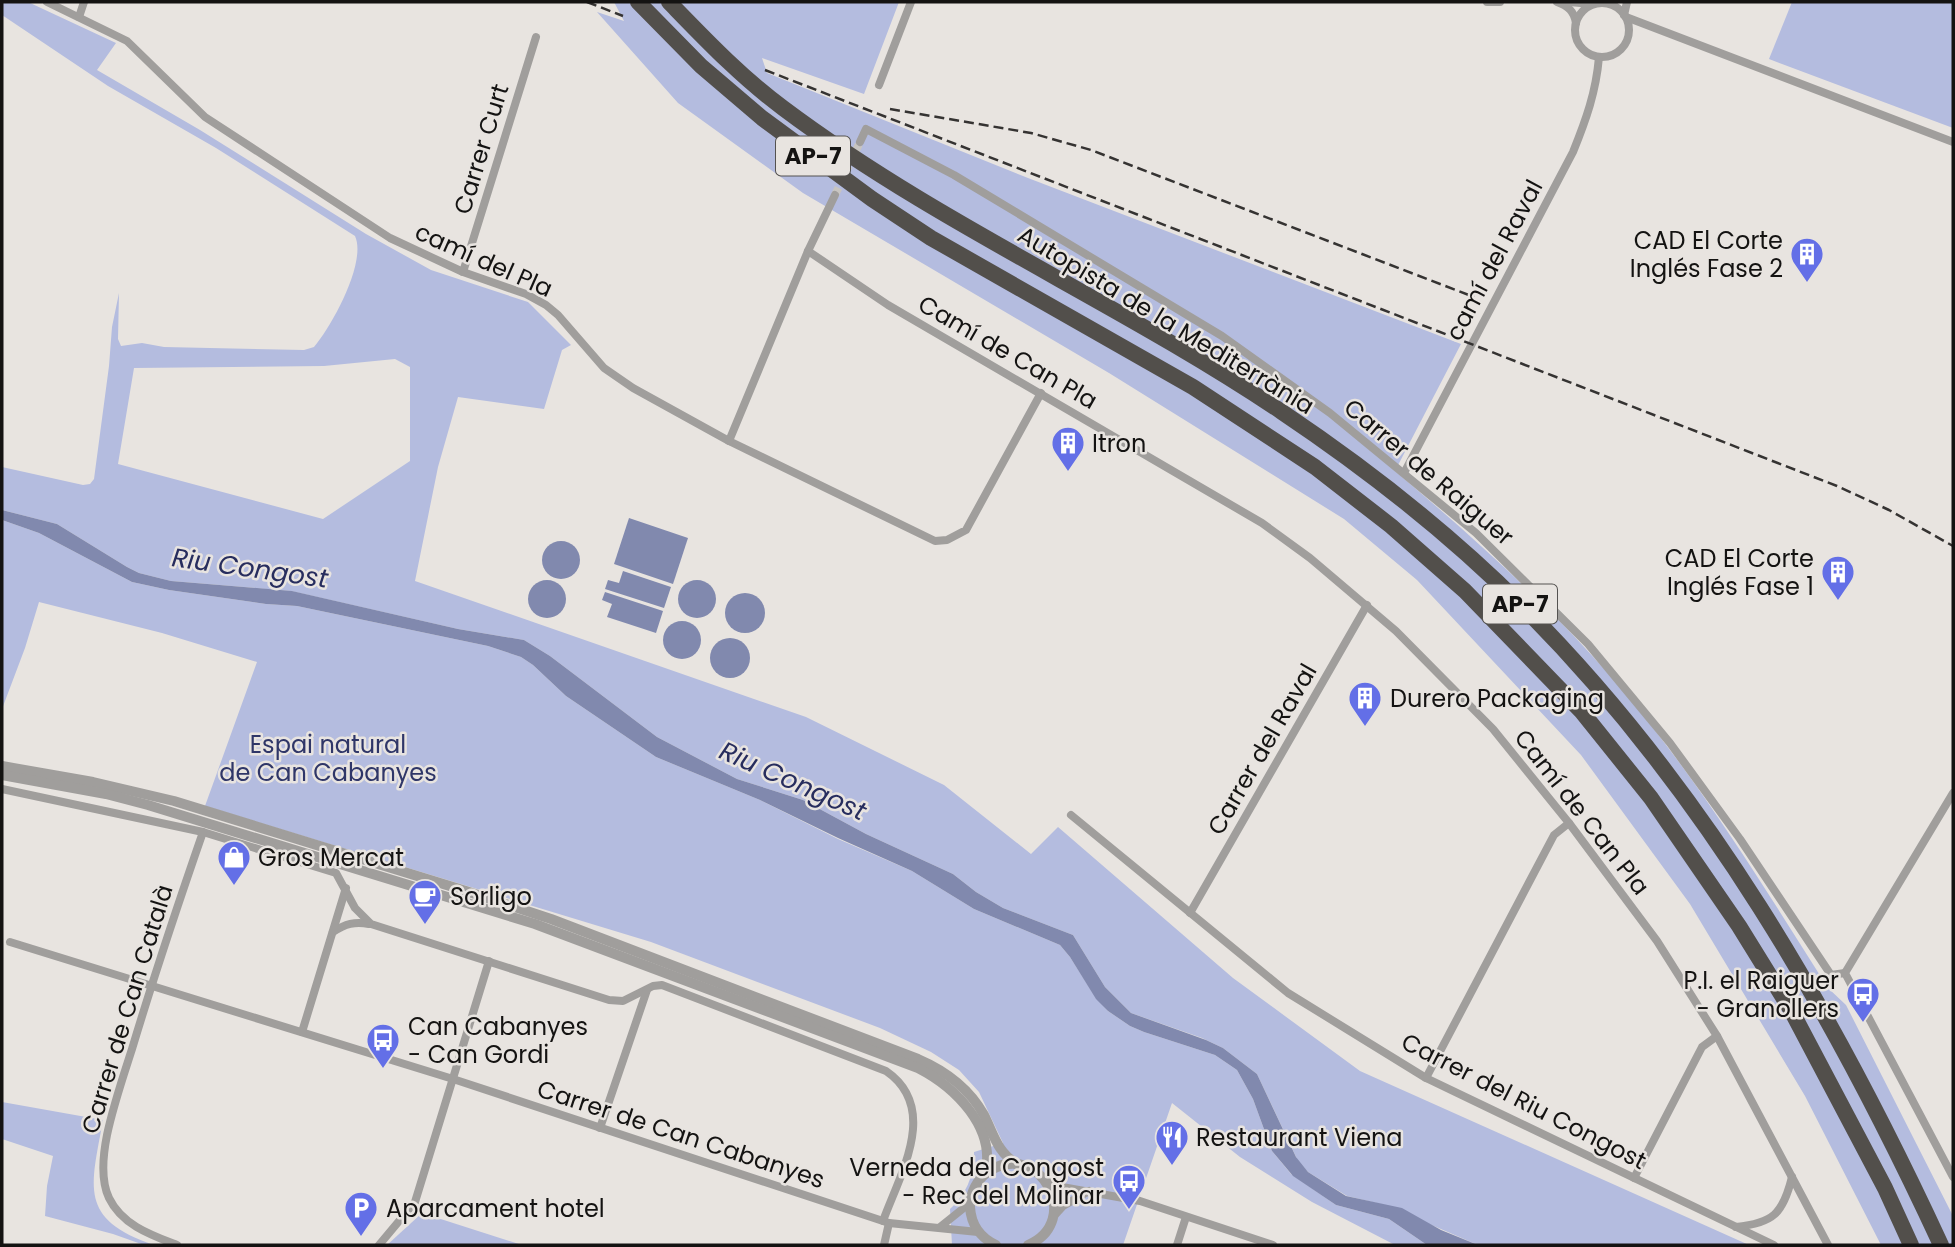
<svg xmlns="http://www.w3.org/2000/svg" width="1955" height="1247" font-family="Poppins,sans-serif">
<style>
.green{fill:#b4bcdf;fill-rule:evenodd}
.water{fill:#8189ae}
.lines{fill:none;stroke-linecap:round;stroke-linejoin:round}
.minor-tunnel{stroke:#c8c5c1;stroke-width:8;stroke-dasharray:8 4;stroke-linecap:butt}
.minor{stroke:#a09e9c;stroke-width:8}
.tertiary{stroke:#a09e9c;stroke-width:10}
.motorway{stroke:#524f4b;stroke-width:16}
.rail{stroke:#353332;stroke-width:2.5;stroke-dasharray:10 5;stroke-linecap:butt}
.labels{text-anchor:middle;dominant-baseline:central;stroke-width:5;stroke-linejoin:round;paint-order:stroke}
.shield{fill:#e8e4e0;stroke:#545250;stroke-width:2}
.shield-label{font-size:23px;font-weight:bold;fill:#141312}
.street-label{font-size:24px;fill:#141312;stroke:#e8e4e0}
.poi-label{font-size:24px;fill:#141312;stroke:#e8e4e0;text-anchor:start}
.park-label{font-size:24px;fill:#2f3668;stroke:#e8e4e0}
.water-label{font-size:26px;font-style:italic;fill:#272d5e;stroke:#e8e4e0}
</style>
<rect width="100%" height="100%" fill="#e8e4e0"/>
<g class="green">
<path d="M2,2H28L116,43L97,70L200,130L366,234L431,270L528,302L571,345L562,350L544,409L458,397L438,467L415,581L806,717L944,785L1031,854L1058,827L1233,978L1360,1071L1749,1245H1478L1385,1205L1347,1196L1308,1172L1298,1161L1257,1074L1223,1048L1202,1038L1131,1013L1105,987L1073,935L1003,908L976,892L953,874L866,834L803,800L737,779L657,737L550,656L524,640L458,629L291,591L171,581L139,573L127,567L57,524L2,510V467L83,485L90,484L94,479L109,366L112,327L119,293L118,339L121,346L142,343L164,347L304,350L314,347C332,326 367,262 355,236L216,148L108,86L2,15ZM395,359L410,367V461L323,519L118,464L134,368L324,366Z"/>
<path d="M614,2H899L864,94L762,58L767,73L1028,178L1461,344L1395,471C1486,548 1576,629 1650,724C1716,808 1771,898 1828,988L1846,1005L1953,1216V1245H1881L1805,1096L1690,904L1581,755L1417,580L1344,519L1109,373L803,193L678,103L597,12L624,21Z"/>
<polygon points="1792,2 1953,2 1953,128 1769,59"/>
<path d="M2,520L39,533L132,582L169,590L266,604L297,606L488,646L521,657L533,665L566,696L656,757L760,800L838,839L912,871L974,909L1060,945L1070,957L1096,998L1108,1011L1130,1026L1144,1032L1215,1055L1237,1070L1253,1099L1272,1151L1291,1174L1336,1205L1389,1219L1427,1245H1395L1312,1202L1240,1157L1172,1103L1123,1245H952L950,1209C966,1195 975,1174 974,1152L1003,1143L979,1092L959,1070L931,1052L880,1028L651,942L205,806L257,662L162,633L39,602L25,648L2,709Z"/>
<path d="M2,1102L103,1120C91,1187 78,1219 154,1245H144L113,1234L45,1216L47,1186L53,1156L2,1139Z"/>
<polygon points="422,1213 522,1245 387,1245"/>
</g>
<g class="water">
<polygon points="2,510 57,524 127,567 139,573 171,581 292,591 458,629 524,640 550,656 657,737 737,779 803,800 866,834 953,874 976,892 1003,908 1073,935 1105,987 1131,1013 1206,1040 1223,1048 1257,1074 1296,1157 1308,1172 1346,1196 1402,1208 1441,1230 1478,1245 1427,1245 1389,1219 1336,1205 1293,1176 1272,1151 1253,1099 1237,1070 1215,1055 1144,1032 1130,1026 1108,1011 1096,999 1070,957 1060,945 974,909 912,871 838,838 760,800 656,757 566,696 533,665 521,657 488,646 297,606 266,604 169,590 132,582 39,533 2,520"/>
<polygon points="629,518 688,538 673,584 614,564"/>
<circle cx="561" cy="560" r="19"/>
<polygon points="623,571 671,587 664,608 605,589 608,580 619,583"/>
<circle cx="697" cy="599" r="19"/>
<circle cx="547" cy="599" r="19"/>
<polygon points="605,592 663,611 656,633 607,617 612,604 602,600"/>
<circle cx="745" cy="613" r="20"/>
<circle cx="682" cy="640" r="19"/>
<circle cx="730" cy="658" r="20"/>
</g>
<g class="lines">
<polyline class="minor-tunnel" points="835,195 860,142"/>
<g class="minor">
<polyline points="47,2 127,41 205,117 390,238 463,272 526,294 546,305 558,315 604,368 633,388 729,441 935,541 947,540 966,530 1041,393"/>
<polyline points="1487,2 1500,2"/>
<path d="M1557,2C1568,6 1574,11 1576,23"/>
<polyline points="1569,2 1592,4"/>
<circle cx="1602" cy="30" r="27"/>
<polyline points="1624,15 1627,2"/>
<polyline points="79,17 84,2"/>
<polyline points="1626,17 1953,142"/>
<polyline points="879,85 911,2"/>
<polyline points="860,142 866,129 954,175 1222,336 1330,413 1476,533 1588,644 1670,743 1740,839 1831,975 1845,973"/>
<polyline points="808,251 888,305 1262,523 1310,558 1396,631 1493,729 1569,823 1657,941 1717,1036 1828,1245"/>
<polyline points="463,272 536,37"/>
<polyline points="729,441 808,251 835,195"/>
<path d="M1404,473L1573,152C1586,120 1596,92 1599,57"/>
<path d="M2,789L203,832L336,873L355,908L371,924L609,1000L623,1001L653,986L662,985L886,1071C940,1108 900,1174 883,1221"/>
<polyline points="1953,793 1845,973 1953,1177"/>
<polyline points="1071,815 1288,993 1426,1078 1774,1245"/>
<polyline points="1190,913 1367,605"/>
<path d="M333,932C345,924 355,921 369,924"/>
<polyline points="10,942 453,1079 889,1223 978,1232"/>
<polyline points="302,1032 346,888"/>
<polyline points="1426,1078 1554,835 1569,823"/>
<polyline points="600,1128 647,990"/>
<polyline points="1634,1178 1702,1047 1717,1036"/>
<polyline points="1046,1180 1062,1187 1140,1201 1273,1245"/>
<polyline points="1053,1217 1063,1206 1089,1191"/>
<polyline points="940,1227 970,1203"/>
<path d="M1736,1227C1773,1223 1783,1214 1792,1177"/>
<path d="M177,1245C151,1235 122,1225 109,1198C100,1179 103,1155 107,1135C113,1106 123,1077 132,1049C154,976 178,904 203,832"/>
<polyline points="379,1245 415,1202 489,961"/>
<polyline points="884,1245 889,1223"/>
<polyline points="1177,1245 1186,1217"/>
</g>
<g class="tertiary">
<path d="M2,766L93,782L174,801L466,891L551,919L918,1059C946,1071 969,1088 984,1115C994,1135 997,1152 1017,1164"/>
<path d="M2,775L106,794L148,805L535,924L918,1068C955,1087 997,1128 985,1174"/>
<path d="M996,1245C981,1238 971,1225 970,1207C970,1193 977,1179 989,1171C1040,1139 1084,1221 1028,1245"/>
</g>
<g class="motorway">
<polyline points="638,2 701,66 762,118 872,199 931,238 1193,387 1315,467 1391,526 1465,591 1582,712 1651,798 1739,926 1791,1010 1885,1188 1911,1245"/>
<path d="M669,2C705,39 741,77 783,108C939,225 1120,303 1282,412C1367,469 1450,534 1523,607C1705,789 1834,1014 1941,1245"/>
</g>
<g class="rail">
<polyline points="587,2 623,16"/>
<polyline points="765,70 1837,486 1889,510 1953,546"/>
<polyline points="890,109 1031,133 1091,150 1474,297"/>
</g>
</g>
<defs>
<symbol id="building-pin" viewBox="-11 -11 22 30"><path d="M0 17L-7.5 6A9.5 9.5 0 1 1 7.5 6Z" fill="#636fe7" stroke="#e8e4e0"/><path d="M-4-6H4V6H1V3H-1V6H-4ZM-2.5-4.3h1.7v1.8h-1.7ZM.8-4.3h1.7v1.8H.8ZM-2.5-1h1.7V.8h-1.7ZM.8-1h1.7V.8H.8Z" fill="#fff"/></symbol>
<symbol id="shop-pin" viewBox="-11 -11 22 30"><path d="M0 17L-7.5 6A9.5 9.5 0 1 1 7.5 6Z" fill="#636fe7" stroke="#e8e4e0"/><path d="M-5-2.5h2.3a2.7 3.5 0 0 1 5.4 0H5L5.5 6h-11ZM-1.5-2.5h3a1.5 2.3 0 0 0-3 0Z" fill="#fff"/></symbol>
<symbol id="cafe-pin" viewBox="-11 -11 22 30"><path d="M0 17L-7.5 6A9.5 9.5 0 1 1 7.5 6Z" fill="#636fe7" stroke="#e8e4e0"/><path d="M-5.5-4.5H6V0H3Q3 3.5 0 3.5H-2.5Q-5.5 3.5-5.5 0ZM3-3.2v2h1.7v-2ZM-6 4.5H4V6H-6Z" fill="#fff"/></symbol>
<symbol id="bus-pin" viewBox="-11 -11 22 30"><path d="M0 17L-7.5 6A9.5 9.5 0 1 1 7.5 6Z" fill="#636fe7" stroke="#e8e4e0"/><path d="M-5-6H5V4H4V6H2V4H-2V6H-4V4H-5ZM-3.5-4V0h7V-4ZM-3.5 1.2v1.5H-2V1.2ZM2 1.2v1.5H3.5V1.2Z" fill="#fff"/></symbol>
<symbol id="restaurant-pin" viewBox="-11 -11 22 30"><path d="M0 17L-7.5 6A9.5 9.5 0 1 1 7.5 6Z" fill="#636fe7" stroke="#e8e4e0"/><path d="M-5-6h1v4h1v-4h1v4h1v-4h1v5L-1.5 .5V6h-2V.5L-5-1ZM5-6V6H3V1.5H1.5Q1.5-4 5-6Z" fill="#fff"/></symbol>
<symbol id="parking-pin" viewBox="-11 -11 22 30"><path d="M0 17L-7.5 6A9.5 9.5 0 1 1 7.5 6Z" fill="#636fe7" stroke="#e8e4e0"/><path d="M-3.5-5.5H1a3.5 3.5 0 0 1 0 7H-1V5.5H-3.5ZM-1-3.4V-.6H.8a1.4 1.4 0 0 0 0-2.8Z" fill="#fff"/></symbol>
</defs>
<g fill-rule="evenodd">
<use href="#building-pin" x="1788" y="235" width="38" height="52"/>
<use href="#building-pin" x="1049" y="424" width="38" height="52"/>
<use href="#building-pin" x="1819" y="553" width="38" height="52"/>
<use href="#building-pin" x="1346" y="679" width="38" height="52"/>
<use href="#shop-pin" x="215" y="838" width="38" height="52"/>
<use href="#cafe-pin" x="406" y="877" width="38" height="52"/>
<use href="#bus-pin" x="1844" y="975" width="38" height="52"/>
<use href="#bus-pin" x="364" y="1021" width="38" height="52"/>
<use href="#restaurant-pin" x="1153" y="1118" width="38" height="52"/>
<use href="#bus-pin" x="1110" y="1162" width="38" height="52"/>
<use href="#parking-pin" x="342" y="1189" width="38" height="52"/>
</g>
<g class="labels">
<g class="shield">
<rect x="776" y="136.5" width="74" height="39" rx="5"/>
<rect x="1483" y="584.5" width="74" height="39" rx="5"/>
</g>
<g class="shield-label">
<text x="813" y="156">AP-7</text>
<text x="1520" y="604">AP-7</text>
</g>
<g class="street-label">
<text transform="translate(481 149) rotate(-73)">Carrer Curt</text>
<text transform="translate(484 260) rotate(24)">camí del Pla</text>
<text transform="translate(1494 260) rotate(-62)">camí del Raval</text>
<text transform="translate(1166 320) rotate(31)">Autopista de la Mediterrània</text>
<text transform="translate(1008 352) rotate(30)">Camí de Can Pla</text>
<text transform="translate(1429 472) rotate(40)">Carrer de Raiguer</text>
<text transform="translate(1262 749) rotate(-60)">Carrer del Raval</text>
<text transform="translate(1582 812) rotate(52)">Camí de Can Pla</text>
<text transform="translate(127 1009) rotate(-73)">Carrer de Can Català</text>
<text transform="translate(1524 1101) rotate(27)">Carrer del Riu Congost</text>
<text transform="translate(681 1134) rotate(18)">Carrer de Can Cabanyes</text>
</g>
<g class="poi-label">
<text x="1783" y="240" text-anchor="end">CAD El Corte<tspan x="1783" dy="28">Inglés Fase 2</tspan></text>
<text x="1092" y="443">Itron</text>
<text x="1814" y="558" text-anchor="end">CAD El Corte<tspan x="1814" dy="28">Inglés Fase 1</tspan></text>
<text x="1390" y="698">Durero Packaging</text>
<text x="258" y="857">Gros Mercat</text>
<text x="450" y="896">Sorligo</text>
<text x="1839" y="980" text-anchor="end">P.I. el Raiguer<tspan x="1839" dy="28">- Granollers</tspan></text>
<text x="408" y="1026">Can Cabanyes<tspan x="408" dy="28">- Can Gordi</tspan></text>
<text x="1196" y="1137">Restaurant Viena</text>
<text x="1104" y="1167" text-anchor="end">Verneda del Congost<tspan x="1104" dy="28">- Rec del Molinar</tspan></text>
<text x="386" y="1208">Aparcament hotel</text>
</g>
<g class="park-label">
<text x="328" y="744">Espai natural<tspan x="328" dy="28">de Can Cabanyes</tspan></text>
</g>
<g class="water-label">
<text transform="translate(250 568) rotate(8)">Riu Congost</text>
<text transform="translate(793 781) rotate(24)">Riu Congost</text>
</g>
</g>
<rect width="1955" height="1247" fill="none" stroke="#141312" stroke-width="7"/>
</svg>
